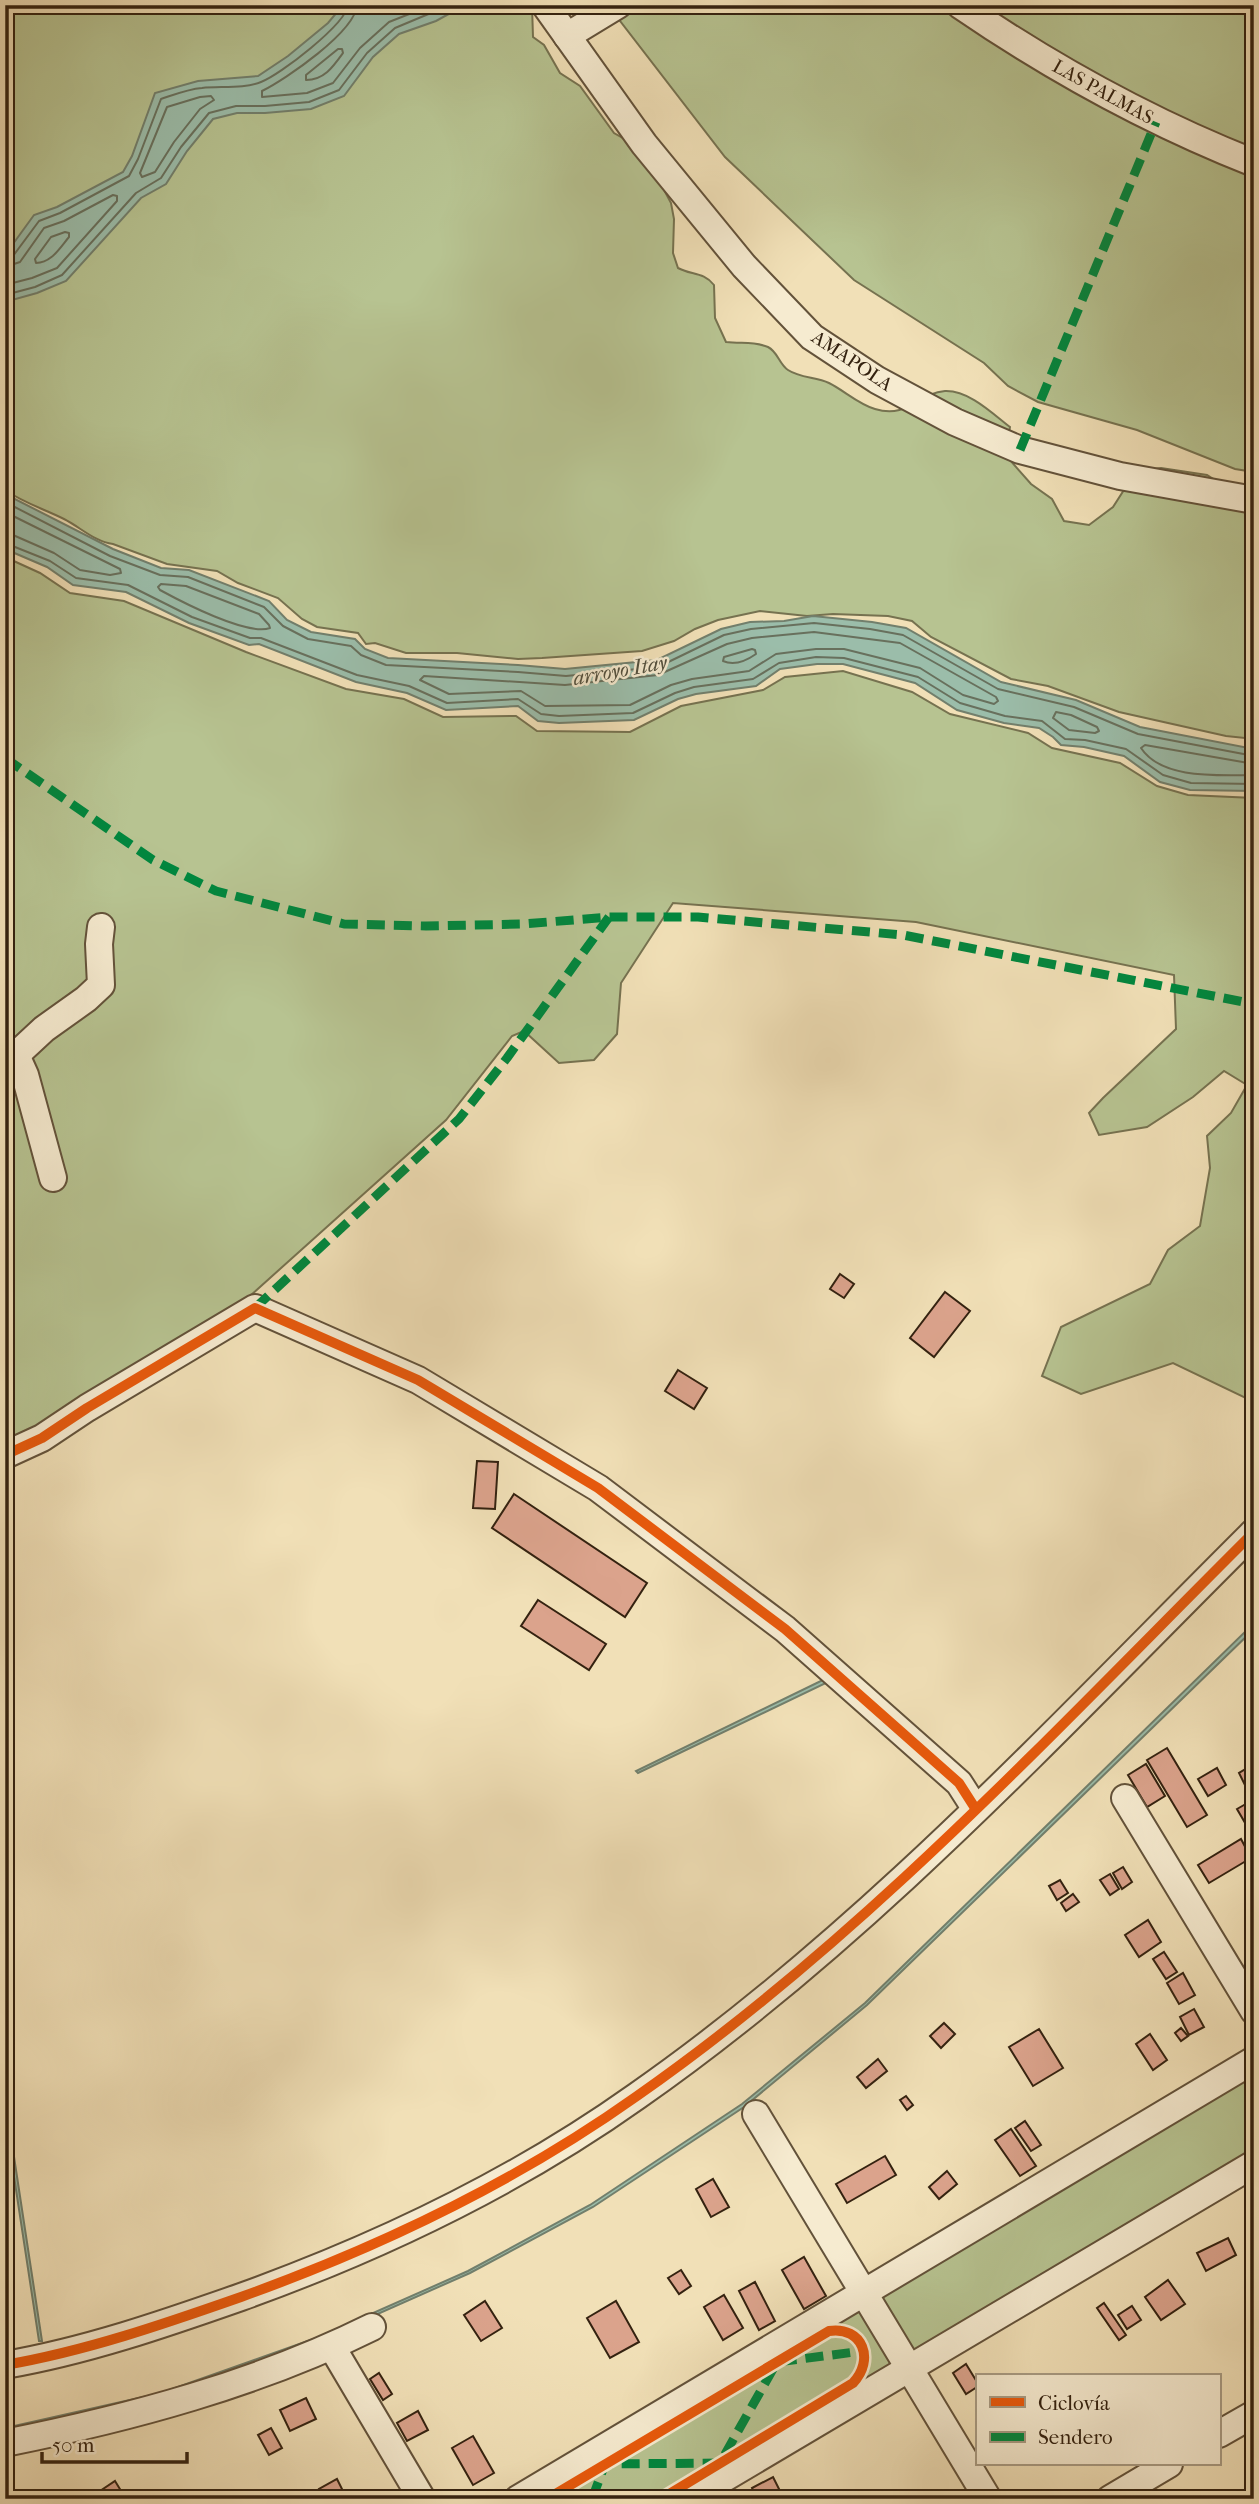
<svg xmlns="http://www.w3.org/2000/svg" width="1259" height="2504" font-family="'IM FELL French Canon',serif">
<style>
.green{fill:#b7c391;stroke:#767250;stroke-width:2}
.water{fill:#9bbdaa;stroke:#727f6c;stroke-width:2}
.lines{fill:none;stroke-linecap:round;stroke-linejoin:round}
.shore{stroke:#68705d;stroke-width:2}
.building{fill:#dba38c;stroke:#342210;stroke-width:2}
.minor-casing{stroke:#63523a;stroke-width:30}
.minor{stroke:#f6ebd0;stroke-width:26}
.quiet{stroke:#00873e;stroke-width:9;stroke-dasharray:18 9;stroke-linecap:butt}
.cycleway-casing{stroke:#f6ebd0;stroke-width:15}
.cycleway{stroke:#e8590c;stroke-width:10}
.labels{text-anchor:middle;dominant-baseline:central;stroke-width:5;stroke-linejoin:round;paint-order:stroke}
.street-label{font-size:19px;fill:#342210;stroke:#f6ebd0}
.water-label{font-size:21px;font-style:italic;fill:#53503e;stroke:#f6ebd0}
</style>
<rect width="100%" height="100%" fill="#f1e0b7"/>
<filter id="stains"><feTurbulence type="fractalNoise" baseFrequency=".00286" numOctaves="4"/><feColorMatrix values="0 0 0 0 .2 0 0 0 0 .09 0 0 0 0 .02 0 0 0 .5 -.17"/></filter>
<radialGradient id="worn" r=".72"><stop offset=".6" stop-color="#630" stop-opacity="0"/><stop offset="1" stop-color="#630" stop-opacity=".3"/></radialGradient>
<g class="green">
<path d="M5,5H532L533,37L544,45L560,73L580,86L614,133L628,141L663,188L671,203L674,219L673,253L678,268C691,275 704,272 714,285L715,318L726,342C742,344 753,341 768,347C778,352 779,364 788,370C800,378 816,377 829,383C845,391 858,404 875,409C908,419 918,393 945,391C969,390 993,414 1010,427L1006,451L1009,459L1031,484L1052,499L1064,521L1089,525L1113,507L1131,479L1145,470L1161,468L1207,475L1254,505V739L1226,736L1119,712L1048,686L1011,679L931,637L912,621L888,616L833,614L807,616L760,611L718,620L695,629L674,641L642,651L542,658L518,659L457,653H406L375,643L366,644L358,633L317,627L302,619L278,598L238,583L217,571L167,564L113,544C95,542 80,527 64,519C44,509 24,503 5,490Z"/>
<polygon points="601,5 1218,5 1254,11 1254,472 1235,469 1137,430 1038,402 1008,386 984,363 854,280 725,157 620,21"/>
<polygon points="5,557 40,573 70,593 124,601 246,652 346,689 404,699 443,717 516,716 537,731 630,732 681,706 763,690 785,677 843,671 912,692 950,714 1028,733 1052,748 1120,763 1157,786 1188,795 1254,798 1254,1402 1173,1363 1081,1394 1042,1376 1061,1327 1150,1284 1168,1250 1200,1226 1210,1168 1207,1136 1231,1113 1247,1085 1224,1071 1193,1097 1147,1127 1099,1135 1089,1113 1103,1098 1176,1029 1174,975 916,922 673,903 621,983 617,1034 594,1060 559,1063 524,1031 512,1036 446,1120 241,1304 112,1378 32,1429 5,1442"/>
<polygon points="1254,2071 1254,2155 915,2355 879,2294"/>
<polygon points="860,2310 892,2360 890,2370 672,2499 537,2499"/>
</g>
<g class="water">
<polygon points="343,5 465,5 436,21 399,34 373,57 344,96 311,109 265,113 237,113 213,119 187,151 166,184 141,198 66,281 37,293 5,302 5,255 34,215 57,207 123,172 132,156 155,93 198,81 258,76 288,56 328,23"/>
<polygon points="5,494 113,549 161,568 189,570 269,601 287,620 311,632 355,639 365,649 388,658 518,665 565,669 657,660 721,629 750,622 784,621 813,616 872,622 906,628 1001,682 1076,700 1140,727 1254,749 1254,791 1190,790 1160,782 1124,756 1084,747 1061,745 1053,737 1039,728 1004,723 957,710 915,683 843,664 817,664 780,669 756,686 696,694 678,699 634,720 559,723 538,721 518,706 446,710 407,693 356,682 259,644 249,645 189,623 126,592 73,585 47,567 5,549"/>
<polygon points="1254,1623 1254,1629 867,2005 744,2107 593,2207 470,2273 319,2340 166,2395 5,2432 5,2428 161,2393 319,2337 468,2271 590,2205 742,2104 865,2003"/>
<polygon points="827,1678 828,1682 638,1773 636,1771"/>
<polygon points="8,2137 11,2137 42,2341 39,2341"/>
</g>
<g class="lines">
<g class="shore">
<path d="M357,5C355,32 286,79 262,91V97L307,93L333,83L360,48L389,22L432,5"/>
<path d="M338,49H342L343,53C333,67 324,80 306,80V75Z"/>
<polygon points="200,97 211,96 214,100 200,109 174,142 155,172 142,177 140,173 167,107"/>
<path d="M65,232L69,233V237C59,249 51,263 36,263L35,259L51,237Z"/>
<path d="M5,259L13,256L39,221L60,213L129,176L138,159L161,99C173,95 188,89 202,88C220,86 244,89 261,82C280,75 346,24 348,5"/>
<polyline points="5,267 20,262 44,228 64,221 113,195 117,196 117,201 57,268 32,278 5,285"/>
<polyline points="5,295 35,287 62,275 136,193 161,178 181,147 209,113 236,106 265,106 309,102 339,90 367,53 395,28 450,5"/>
<polyline points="5,502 110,556 160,575 188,577 264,607 283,626 308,639 351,646 361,655 386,665 518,672 566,676 658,667 724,635 751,629 814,623 870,629 903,635 998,689 1074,707 1138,734 1254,756"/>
<polyline points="5,512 120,569 121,573 110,575 80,570 54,553 13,535 5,534"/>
<polyline points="5,543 50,561 76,578 128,585 192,617 250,638 261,638 357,675 409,686 447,703 518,699 541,714 559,716 633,713 675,693 694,687 753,679 779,663 816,657 844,658 918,677 960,703 1005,716 1042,721 1065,739 1085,740 1126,749 1163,775 1191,783 1254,784"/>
<path d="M161,584L186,586L259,614L269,625L270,628C247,636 182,602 160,590L158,587Z"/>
<polygon points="814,632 900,643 996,697 998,701 994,704 963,695 920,668 844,649 816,649 776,654 749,671 692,679 671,685 630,705 545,706 521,691 449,694 420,680 424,676 565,685 658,675 727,644 752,638"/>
<path d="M752,649L755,650L756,654C746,661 734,666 723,661L724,657Z"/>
<polygon points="1056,712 1071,715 1097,727 1099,731 1095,733 1069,730 1053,718"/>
<path d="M1254,764L1145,745L1141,748C1162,780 1220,775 1254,775"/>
</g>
</g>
<g class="building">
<polygon points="840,1274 854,1284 844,1298 830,1289"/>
<polygon points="945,1292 970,1311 934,1357 910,1338"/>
<polygon points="678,1370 707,1388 694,1409 665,1391"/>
<polygon points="477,1461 498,1462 495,1509 473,1508"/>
<polygon points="514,1494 647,1583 625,1617 492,1528"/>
<polygon points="538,1600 606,1644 589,1670 521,1626"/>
<polygon points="1167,1748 1207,1815 1187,1827 1147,1760"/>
<polygon points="1146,1764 1165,1796 1147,1807 1128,1775"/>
<polygon points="1254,1764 1254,1780 1245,1785 1239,1773"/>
<polygon points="1217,1768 1226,1785 1208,1796 1198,1779"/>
<polygon points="1251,1801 1254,1806 1254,1831 1251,1833 1237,1809"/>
<polygon points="1241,1839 1251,1858 1209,1883 1198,1865"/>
<polygon points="1123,1867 1132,1882 1122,1889 1113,1873"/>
<polygon points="1110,1874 1119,1889 1110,1895 1100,1880"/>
<polygon points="1060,1880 1068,1893 1057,1900 1049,1886"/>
<polygon points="1073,1894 1079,1902 1066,1911 1061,1903"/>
<polygon points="1148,1920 1161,1942 1139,1957 1125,1935"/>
<polygon points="1164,1952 1177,1972 1166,1979 1153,1959"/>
<polygon points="1183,1973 1195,1995 1179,2004 1167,1983"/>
<polygon points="1194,2009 1204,2027 1189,2035 1180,2017"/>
<polygon points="944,2023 955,2034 941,2048 930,2036"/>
<polygon points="1181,2028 1188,2036 1181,2041 1175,2033"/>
<polygon points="1039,2029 1063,2068 1033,2086 1009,2047"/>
<polygon points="1150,2034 1167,2060 1153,2070 1136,2044"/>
<polygon points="878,2059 887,2071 866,2088 857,2077"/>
<polygon points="906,2096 913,2105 907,2110 900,2100"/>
<polygon points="1025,2121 1041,2145 1031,2151 1015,2128"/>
<polygon points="1011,2129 1036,2166 1020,2176 995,2140"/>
<polygon points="885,2156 896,2175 847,2203 836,2184"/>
<polygon points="947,2171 957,2184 939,2199 929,2187"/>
<polygon points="713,2179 729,2207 711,2217 696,2189"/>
<polygon points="1228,2238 1236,2255 1206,2271 1197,2253"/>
<polygon points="804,2257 826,2296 804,2309 782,2270"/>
<polygon points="681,2270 691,2286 679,2294 668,2278"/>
<polygon points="1168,2280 1185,2304 1161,2320 1145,2297"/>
<polygon points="755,2282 775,2321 759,2330 739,2291"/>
<polygon points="724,2295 743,2328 723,2340 704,2307"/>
<polygon points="485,2301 502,2328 481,2341 464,2315"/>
<polygon points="616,2301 639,2342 610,2358 587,2318"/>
<polygon points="1104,2303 1126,2335 1119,2340 1097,2308"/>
<polygon points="1132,2306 1141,2320 1127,2329 1118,2315"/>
<polygon points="966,2364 977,2382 977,2387 966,2394 953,2373"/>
<polygon points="379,2373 392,2394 383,2400 370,2379"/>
<polygon points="306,2398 316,2419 290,2431 280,2410"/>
<polygon points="418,2411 428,2430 407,2441 397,2423"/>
<polygon points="271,2428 282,2448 269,2455 258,2435"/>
<polygon points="473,2436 494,2473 473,2485 452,2448"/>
<polygon points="773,2477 784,2499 757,2499 752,2488"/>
<polygon points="337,2479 344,2493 333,2499 324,2499 319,2489"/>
<polygon points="115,2481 126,2499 101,2499 97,2493"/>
</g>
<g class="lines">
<defs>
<g id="minor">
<polyline points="545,5 644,144 744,266 812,337 877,380 955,422 1020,450 1120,476 1254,500"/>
<path d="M960,5C1052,68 1150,122 1254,163"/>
<polyline points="567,36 618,5"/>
<polyline points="16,1055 25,1075 53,1178"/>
<polyline points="5,1056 16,1055 44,1029 86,999 101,985 99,944 101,927"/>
<polyline points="5,1455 42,1438 87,1408 255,1308 418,1380 598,1488 785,1629 959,1783 975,1808"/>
<polyline points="1125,1798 1254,2011"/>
<polyline points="756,2114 988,2499"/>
<polyline points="332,2347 422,2499"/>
<path d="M5,2365C86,2351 164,2324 241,2297C380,2247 516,2182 637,2096C866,1936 1057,1728 1254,1532"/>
<polyline points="1219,2434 1254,2414"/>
<path d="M5,2443C130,2418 257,2384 372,2327"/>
<polyline points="518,2499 1254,2060"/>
<polyline points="689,2499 1254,2164"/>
<polyline points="1110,2499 1169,2464"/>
</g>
</defs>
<use href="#minor" class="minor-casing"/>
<use href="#minor" class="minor"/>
<g class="quiet">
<polyline points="1020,450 1156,122"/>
<polyline points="5,758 153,860 216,891 344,924 426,926 524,924 609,917 698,917 903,935 1254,1004"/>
<polyline points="255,1308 459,1119 507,1058 609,917"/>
<polyline points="592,2499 605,2464 720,2463 777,2362 863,2351"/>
</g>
<defs>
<g id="cycleway">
<polyline points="5,1455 42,1438 87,1408 255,1308 418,1380 598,1488 785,1629 959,1783 975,1808"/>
<path d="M5,2365C86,2351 164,2324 241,2297C380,2247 516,2182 637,2096C866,1936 1057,1728 1254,1532"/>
<path d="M547,2499L829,2331C863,2326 875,2360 853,2383L661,2499"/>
</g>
</defs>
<use href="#cycleway" class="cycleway-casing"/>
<use href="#cycleway" class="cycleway"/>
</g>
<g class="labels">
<g class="street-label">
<text transform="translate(1103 92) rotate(29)">LAS PALMAS</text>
<text transform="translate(852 361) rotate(34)">AMAPOLA</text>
</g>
<g class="water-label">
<text transform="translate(620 670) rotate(-10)">arroyo Itay</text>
</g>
</g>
<rect width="1259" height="2504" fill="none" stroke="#f1e0b7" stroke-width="28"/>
<rect x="7" y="7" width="1245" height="2490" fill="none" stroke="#342210" stroke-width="3.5"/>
<rect x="14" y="14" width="1231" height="2476" fill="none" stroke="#342210" stroke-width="2"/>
<rect x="976" y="2374" width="245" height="91" fill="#f6ebd0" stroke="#a89b83" stroke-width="2"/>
<rect x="990" y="2397" width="35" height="10" fill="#e8590c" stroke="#a89b83" stroke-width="2"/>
<text x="1038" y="2410" font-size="21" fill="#342210">Ciclovía</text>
<rect x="990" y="2432" width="35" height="10" fill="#00873e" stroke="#a89b83" stroke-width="2"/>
<text x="1038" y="2444" font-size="21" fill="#342210">Sendero</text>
<path d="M42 2452v10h145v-10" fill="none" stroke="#342210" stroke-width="3.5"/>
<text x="52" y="2452" font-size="21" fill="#342210" stroke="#f6ebd0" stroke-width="5" paint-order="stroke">50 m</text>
<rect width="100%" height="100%" filter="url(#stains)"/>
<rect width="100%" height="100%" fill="url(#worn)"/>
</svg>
